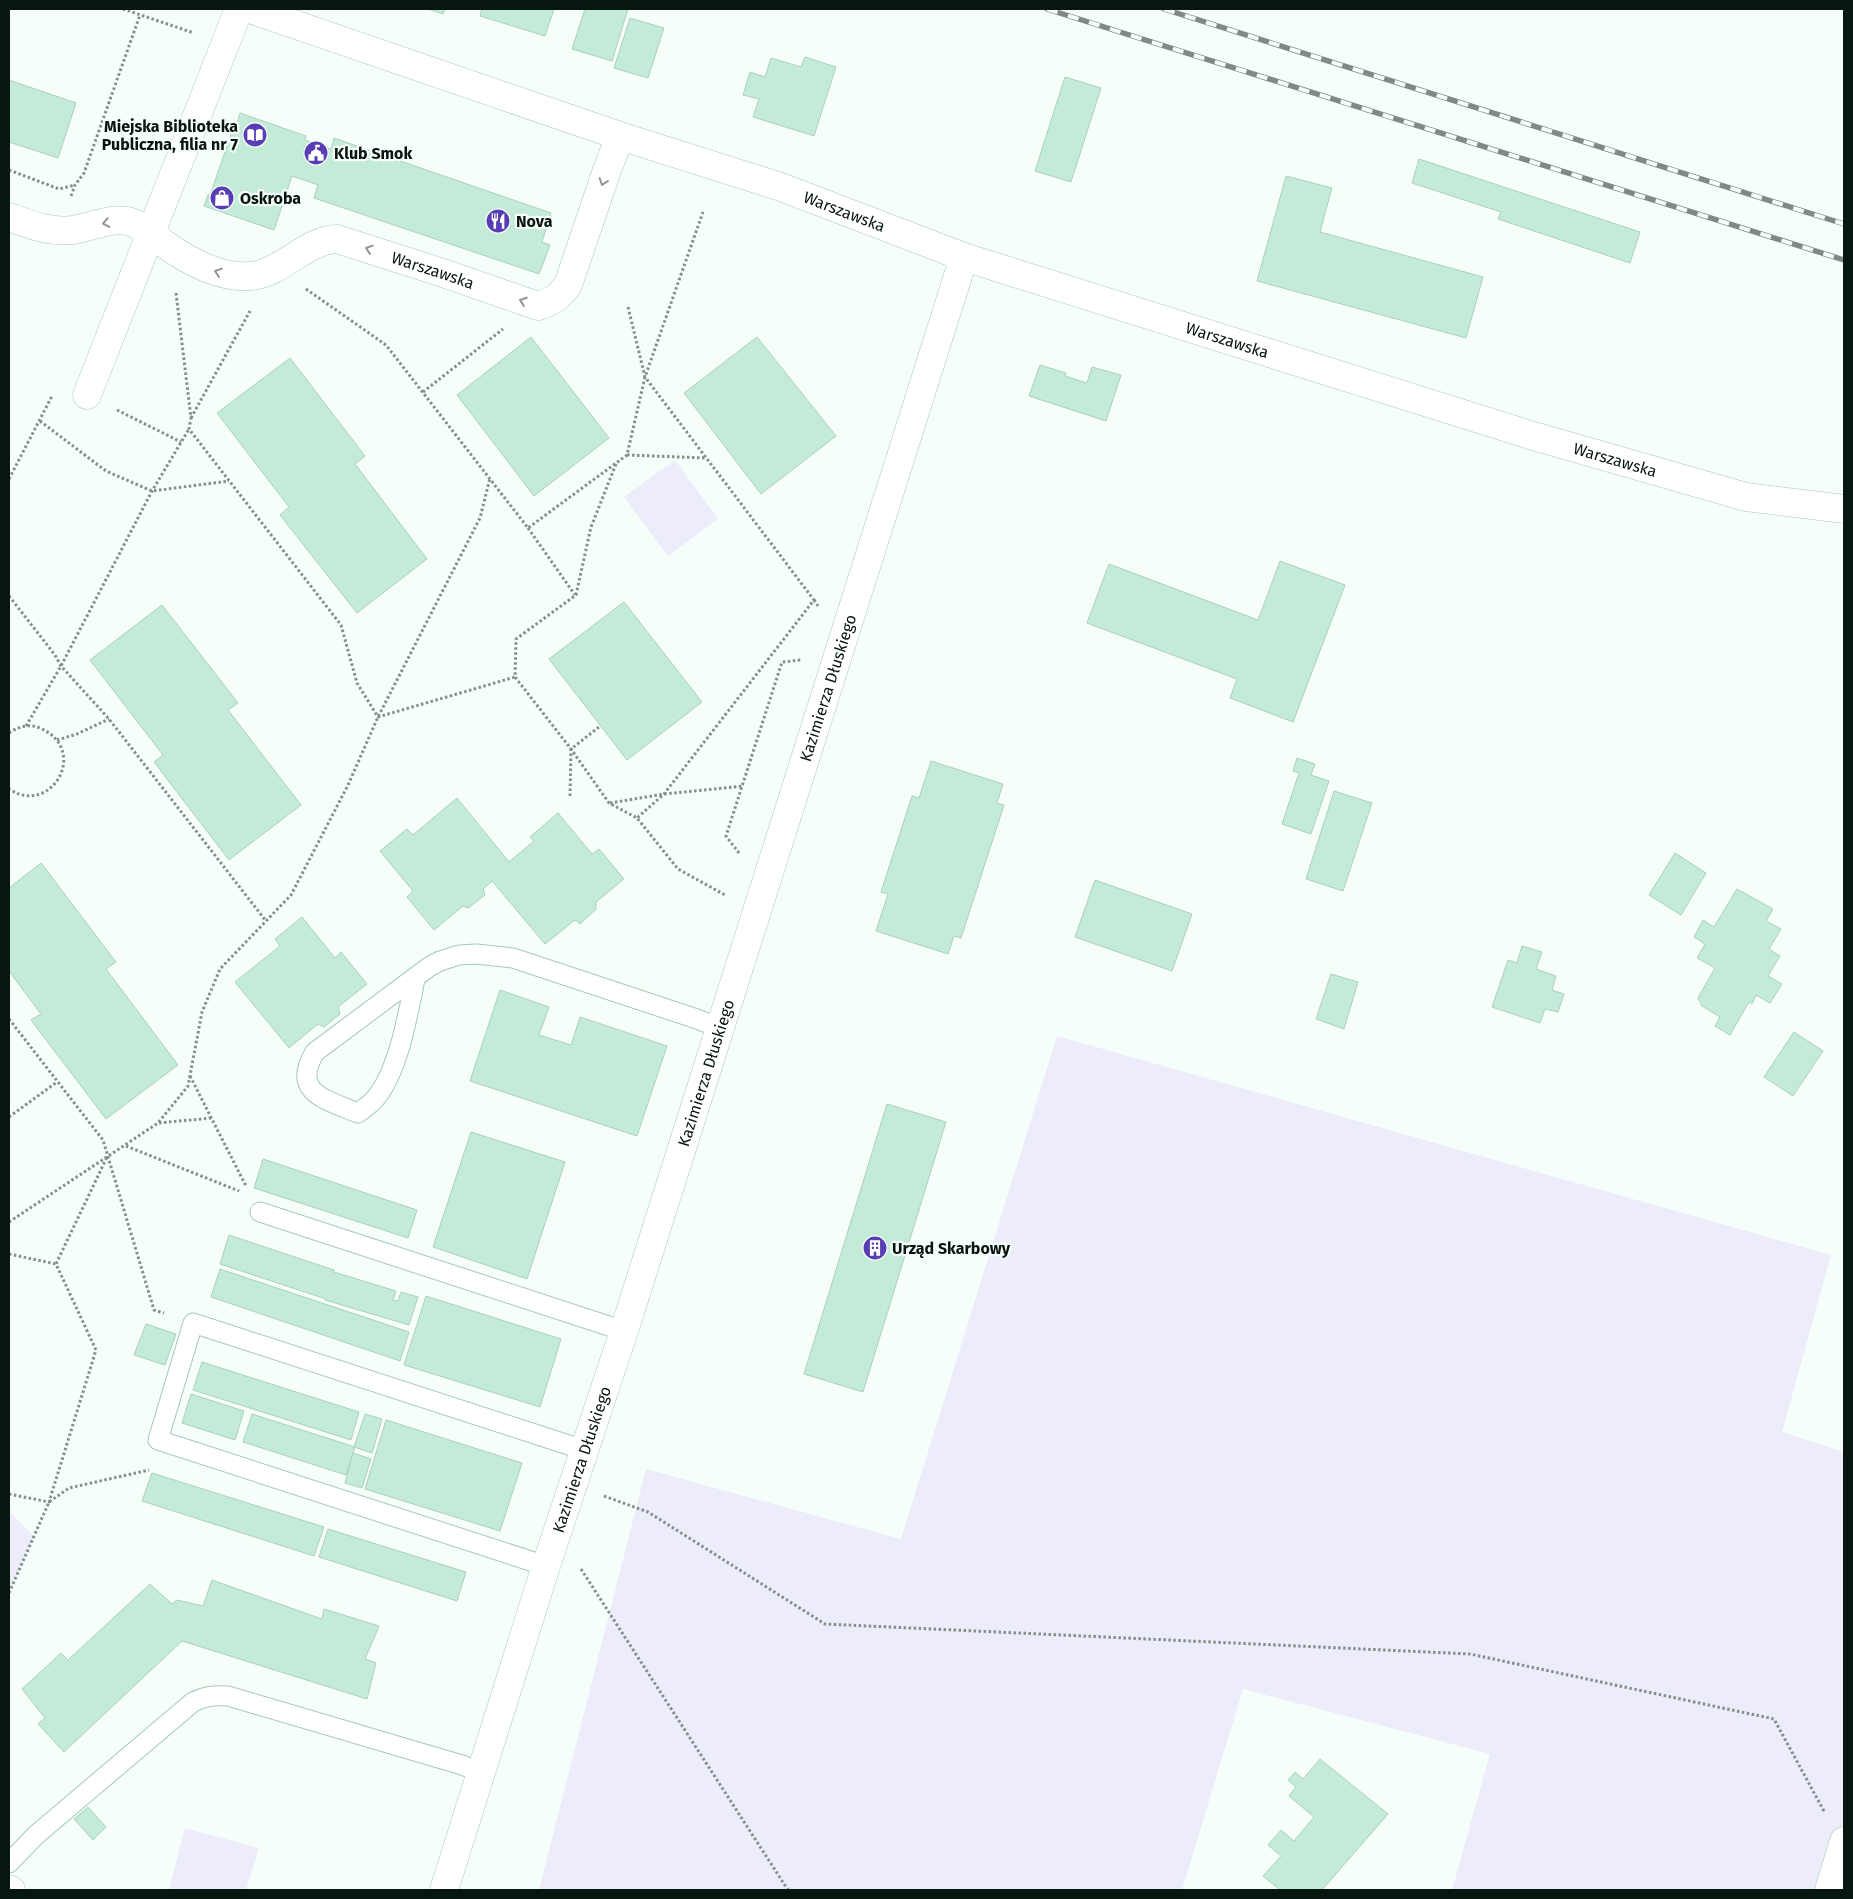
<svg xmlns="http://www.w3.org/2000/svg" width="1853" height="1899" font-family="'Fira Sans',sans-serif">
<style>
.green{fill:#edecfa}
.building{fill:#c4ead8;stroke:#abd0bf}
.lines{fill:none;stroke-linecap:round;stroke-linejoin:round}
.service-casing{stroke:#a4cab8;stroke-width:21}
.minor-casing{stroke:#a4cab8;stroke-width:29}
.secondary-casing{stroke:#a4cab8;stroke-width:29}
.path{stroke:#848f8a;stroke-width:3;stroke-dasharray:2.5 2.5;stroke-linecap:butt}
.service{stroke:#fff;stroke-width:19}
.minor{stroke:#fff;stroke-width:28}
.secondary{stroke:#fff;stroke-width:28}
.rail-casing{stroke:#7f8a85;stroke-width:5.5}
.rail{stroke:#f6fefa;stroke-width:4;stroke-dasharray:11;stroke-linecap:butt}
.oneway{stroke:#909693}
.labels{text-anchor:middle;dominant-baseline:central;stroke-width:4.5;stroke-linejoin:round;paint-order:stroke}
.poi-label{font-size:16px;font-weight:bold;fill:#081610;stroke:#f6fefa;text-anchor:start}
.street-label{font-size:16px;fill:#081610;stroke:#f6fefa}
</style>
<rect width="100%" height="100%" fill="#f6fefa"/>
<g class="green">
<polygon points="675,460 718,519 668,556 624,497"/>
<polygon points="1057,1036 1831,1255 1782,1432 1844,1452 1844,1890 1452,1890 1490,1754 1243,1689 1182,1890 539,1890 646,1469 901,1539"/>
<polygon points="9,1511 34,1536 9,1592"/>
<polygon points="185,1828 259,1848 246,1890 169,1890"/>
</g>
<g class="building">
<polygon points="428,9 445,9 443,14"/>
<polygon points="482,9 554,9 545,36 480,16"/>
<polygon points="585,9 628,9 612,61 572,49"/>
<polygon points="630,18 664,28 648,78 614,68"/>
<polygon points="805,57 836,67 814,136 753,117 759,99 743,95 750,72 765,77 771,58 801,67"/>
<polygon points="1065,77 1101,88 1071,182 1035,171"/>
<polygon points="9,80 76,103 58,158 9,142"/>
<polygon points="240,113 306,136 305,140 331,149 334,138 551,213 542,242 550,245 539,274 314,198 318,185 292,176 274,230 204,206 208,195 210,195 235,123 237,124"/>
<polygon points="1419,159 1640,232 1630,263 1498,219 1501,212 1412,183"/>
<polygon points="1286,176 1332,188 1320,232 1483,277 1466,338 1257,281"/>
<polygon points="531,337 609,438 534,496 457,395"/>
<polygon points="757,337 836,436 761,494 684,393"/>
<polygon points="290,358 365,456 355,464 427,559 357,613 280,515 289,507 217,413"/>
<polygon points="1040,365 1066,373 1065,376 1087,383 1092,367 1121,375 1106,421 1029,396"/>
<polygon points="1280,561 1345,585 1293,722 1230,698 1237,679 1087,623 1109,564 1258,620"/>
<polygon points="624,602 702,702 627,760 549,659"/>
<polygon points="162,605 238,703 228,710 301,805 229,860 154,762 163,755 90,660"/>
<polygon points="1297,758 1315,764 1311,775 1329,781 1311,834 1282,824 1299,773 1293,771"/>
<polygon points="931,761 1003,784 997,803 1004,805 961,938 954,936 948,954 876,931 888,894 881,892 912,796 919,798"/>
<polygon points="1334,791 1372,803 1343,891 1306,879"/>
<polygon points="457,798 509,862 534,841 530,837 558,813 592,854 599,849 624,879 596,902 596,909 580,924 575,920 545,944 492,881 483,889 485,895 468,908 463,906 434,930 407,897 413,891 380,851 407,829 413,835"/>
<polygon points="1675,853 1706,873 1681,915 1649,895"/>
<polygon points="41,863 116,962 106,969 178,1065 106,1119 31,1020 41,1014 9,971 9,888"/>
<polygon points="1095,880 1192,914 1172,971 1075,937"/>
<polygon points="1737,889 1773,909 1766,921 1781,929 1769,949 1780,956 1768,976 1782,984 1770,1003 1756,995 1752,1004 1749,1002 1730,1035 1715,1026 1720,1017 1702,1006 1698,998 1715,968 1697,958 1705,944 1694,937 1703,920 1714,927"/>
<polygon points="302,917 335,958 341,952 367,984 338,1007 340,1014 324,1027 318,1024 289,1048 235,982 280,946 275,939"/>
<polygon points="1522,946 1542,952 1536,969 1556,976 1552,990 1564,994 1558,1012 1545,1009 1540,1023 1492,1007 1508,960 1517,963"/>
<polygon points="1331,974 1358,982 1344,1029 1316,1019"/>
<polygon points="500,990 549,1007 539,1035 571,1045 580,1017 667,1046 637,1136 470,1081"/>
<polygon points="1794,1032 1823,1051 1793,1096 1764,1077"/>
<polygon points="887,1104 946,1122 863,1392 804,1374"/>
<polygon points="471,1132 565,1162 527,1279 433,1247"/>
<polygon points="263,1159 417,1210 408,1238 254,1188"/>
<polygon points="229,1235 334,1270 334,1272 396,1291 393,1300 398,1301 401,1292 418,1297 409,1325 325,1300 326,1299 220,1264"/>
<polygon points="220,1269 409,1332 400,1361 211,1297"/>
<polygon points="426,1296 561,1339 540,1407 404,1365"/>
<polygon points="146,1324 176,1334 165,1365 134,1355"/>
<polygon points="202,1362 359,1412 351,1440 193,1390"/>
<polygon points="191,1394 244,1411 235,1440 182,1423"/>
<polygon points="252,1414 355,1447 346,1475 243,1442"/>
<polygon points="365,1414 382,1419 372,1453 354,1447"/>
<polygon points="386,1420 522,1463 500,1531 365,1489"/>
<polygon points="353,1453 371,1459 362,1488 345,1483"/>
<polygon points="152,1473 324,1527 314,1556 142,1501"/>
<polygon points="328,1529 466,1572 457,1601 319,1557"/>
<polygon points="212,1580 322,1619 324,1609 379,1626 365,1659 376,1663 367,1699 182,1641 64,1752 38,1724 45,1718 22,1689 61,1653 68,1660 150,1584 172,1604 177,1600 203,1606"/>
<polygon points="1320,1759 1388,1814 1322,1890 1280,1890 1263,1876 1281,1856 1268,1845 1281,1830 1294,1841 1314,1817 1289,1796 1296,1787 1288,1780 1295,1772 1303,1779"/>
<polygon points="88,1807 106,1827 93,1840 74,1819"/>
</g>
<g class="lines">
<defs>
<g id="service">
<path d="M415,979C408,1014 398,1075 373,1101C368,1106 363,1109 358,1113C327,1100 290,1093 315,1052L429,967L440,961L459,955L476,954L513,958L697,1019L720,1028"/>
<polyline points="260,1212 624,1331"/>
<polyline points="546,1566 158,1440 193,1323 584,1450"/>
<path d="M9,1863L36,1835L193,1702C205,1696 214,1695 228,1696L462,1765L482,1773"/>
</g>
<g id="minor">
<path id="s1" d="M9,217C29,224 50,233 72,230C90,228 113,216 131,222C143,226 154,236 163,243C188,261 220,279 251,276C283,273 305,240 337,239L443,273L538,306C552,302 559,297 568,285L606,173L620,136"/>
<polyline points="87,395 239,9"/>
<polyline points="9,1889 11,1890"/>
<path id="s2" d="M444,1890L546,1566L624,1331L720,1028L964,257"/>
<polyline points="1829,1890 1844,1841"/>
</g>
<g id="secondary">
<path id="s3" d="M250,9L620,136L781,187L964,257L1530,435L1746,497L1844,509"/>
</g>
</defs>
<use href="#service" class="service-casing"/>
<use href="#minor" class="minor-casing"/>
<use href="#secondary" class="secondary-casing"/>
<g class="path">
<polyline points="123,9 194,33"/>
<polyline points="9,170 59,189 75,185"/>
<polyline points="71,196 75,185 84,173 140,15"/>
<polyline points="306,289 386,345 528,528 627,455 645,377 703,212"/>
<polyline points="176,293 191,418 189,429 341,625 357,683 378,717 515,677"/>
<polyline points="628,307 645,377 814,600 664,794 637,818"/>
<polyline points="423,392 503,329"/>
<polyline points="117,410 181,442"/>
<polyline points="191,418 250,311"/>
<polyline points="40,421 106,471 152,491 229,481"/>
<polyline points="627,455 706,458"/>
<polyline points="616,464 591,527 576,595 516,639 515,677 571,749 609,803 637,818 678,869 725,895"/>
<polyline points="9,479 52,396"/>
<polyline points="528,528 575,595"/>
<polyline points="9,596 55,655 61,666 109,719 266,921"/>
<polyline points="814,600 818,606"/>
<polyline points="26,726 61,666 152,491 189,429"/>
<path d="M9,733C19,726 31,723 42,729C89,751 51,817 9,789"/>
<polyline points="57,740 77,734 109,719"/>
<polyline points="570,796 571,749 599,727"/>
<polyline points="610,803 664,794 743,786"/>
<polyline points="739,853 726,836 782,662 801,660"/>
<polyline points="9,1019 103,1140 154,1310 164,1313"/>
<polyline points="190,1076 246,1186"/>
<polyline points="9,1117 57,1082"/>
<polyline points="159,1123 211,1118"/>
<polyline points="126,1146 239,1191"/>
<polyline points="9,1222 158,1123 188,1086 202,1012 220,969 291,895 348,785 378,717 480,518 490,478"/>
<polyline points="9,1254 56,1264"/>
<polyline points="9,1494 49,1502 96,1350 56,1264 107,1157"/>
<polyline points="604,1496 648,1512 825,1624 1470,1654 1774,1719 1825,1813"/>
<polyline points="581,1569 788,1890"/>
<polyline points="9,1593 49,1502 69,1488 149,1470"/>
</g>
<use href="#service" class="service"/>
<use href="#minor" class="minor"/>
<use href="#secondary" class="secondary"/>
<defs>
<g id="rail">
<polyline points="1047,9 1844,260"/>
<polyline points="1164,9 1844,224"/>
</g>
</defs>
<use href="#rail" class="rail-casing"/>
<use href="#rail" class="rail"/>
</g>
<defs><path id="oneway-chevron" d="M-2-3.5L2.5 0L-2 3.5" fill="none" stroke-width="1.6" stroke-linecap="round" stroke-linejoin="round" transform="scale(1.25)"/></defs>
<g class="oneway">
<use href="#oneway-chevron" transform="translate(603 182) rotate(109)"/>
<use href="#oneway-chevron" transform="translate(106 223) rotate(169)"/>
<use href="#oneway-chevron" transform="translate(369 249) rotate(-162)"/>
<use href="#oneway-chevron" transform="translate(218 272) rotate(-161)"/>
<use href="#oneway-chevron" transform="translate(523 301) rotate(-160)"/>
</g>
<defs>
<symbol id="library-disc" viewBox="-11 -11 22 22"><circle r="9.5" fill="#593db5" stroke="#f6fefa"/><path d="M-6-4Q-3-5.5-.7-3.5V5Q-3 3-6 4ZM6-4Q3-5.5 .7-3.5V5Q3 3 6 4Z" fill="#fff"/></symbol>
<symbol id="civic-disc" viewBox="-11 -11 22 22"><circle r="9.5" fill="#593db5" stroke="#f6fefa"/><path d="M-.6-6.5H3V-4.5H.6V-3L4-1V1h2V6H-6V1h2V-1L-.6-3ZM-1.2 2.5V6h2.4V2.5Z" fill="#fff"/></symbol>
<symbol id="shop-disc" viewBox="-11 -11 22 22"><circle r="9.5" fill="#593db5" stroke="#f6fefa"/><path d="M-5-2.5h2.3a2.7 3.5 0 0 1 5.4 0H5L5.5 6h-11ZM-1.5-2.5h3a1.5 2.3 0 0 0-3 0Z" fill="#fff"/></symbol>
<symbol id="restaurant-disc" viewBox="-11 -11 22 22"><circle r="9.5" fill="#593db5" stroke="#f6fefa"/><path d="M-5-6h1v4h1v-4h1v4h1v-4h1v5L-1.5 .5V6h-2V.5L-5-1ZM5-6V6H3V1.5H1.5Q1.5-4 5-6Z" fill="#fff"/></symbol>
<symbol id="building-disc" viewBox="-11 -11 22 22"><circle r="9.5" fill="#593db5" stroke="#f6fefa"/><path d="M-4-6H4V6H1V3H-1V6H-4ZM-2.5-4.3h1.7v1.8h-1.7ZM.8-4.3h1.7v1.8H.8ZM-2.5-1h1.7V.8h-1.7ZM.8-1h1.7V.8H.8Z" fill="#fff"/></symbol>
</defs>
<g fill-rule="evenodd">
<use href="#library-disc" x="241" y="121" width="28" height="28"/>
<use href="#civic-disc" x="302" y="139" width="28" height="28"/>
<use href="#shop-disc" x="208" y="184" width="28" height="28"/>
<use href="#restaurant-disc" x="484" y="207" width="28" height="28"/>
<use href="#building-disc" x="861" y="1234" width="28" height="28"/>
</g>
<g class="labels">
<g class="poi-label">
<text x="238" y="126" text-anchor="end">Miejska Biblioteka<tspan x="238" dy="18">Publiczna, filia nr 7</tspan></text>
<text x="334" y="153">Klub Smok</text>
<text x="240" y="198">Oskroba</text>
<text x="516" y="221">Nova</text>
<text x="892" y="1248">Urząd Skarbowy</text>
</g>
<g class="street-label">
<text stroke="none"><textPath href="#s3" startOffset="628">Warszawska</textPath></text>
<text stroke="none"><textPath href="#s1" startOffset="455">Warszawska</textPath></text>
<text stroke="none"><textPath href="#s3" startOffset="1032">Warszawska</textPath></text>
<text stroke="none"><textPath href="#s3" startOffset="1438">Warszawska</textPath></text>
<text stroke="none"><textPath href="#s2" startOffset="1262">Kazimierza Dłuskiego</textPath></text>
<text stroke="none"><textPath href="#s2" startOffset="858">Kazimierza Dłuskiego</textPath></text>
<text stroke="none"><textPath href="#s2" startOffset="452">Kazimierza Dłuskiego</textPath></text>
</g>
</g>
<rect width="1853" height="1899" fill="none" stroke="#081610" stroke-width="20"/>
</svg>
